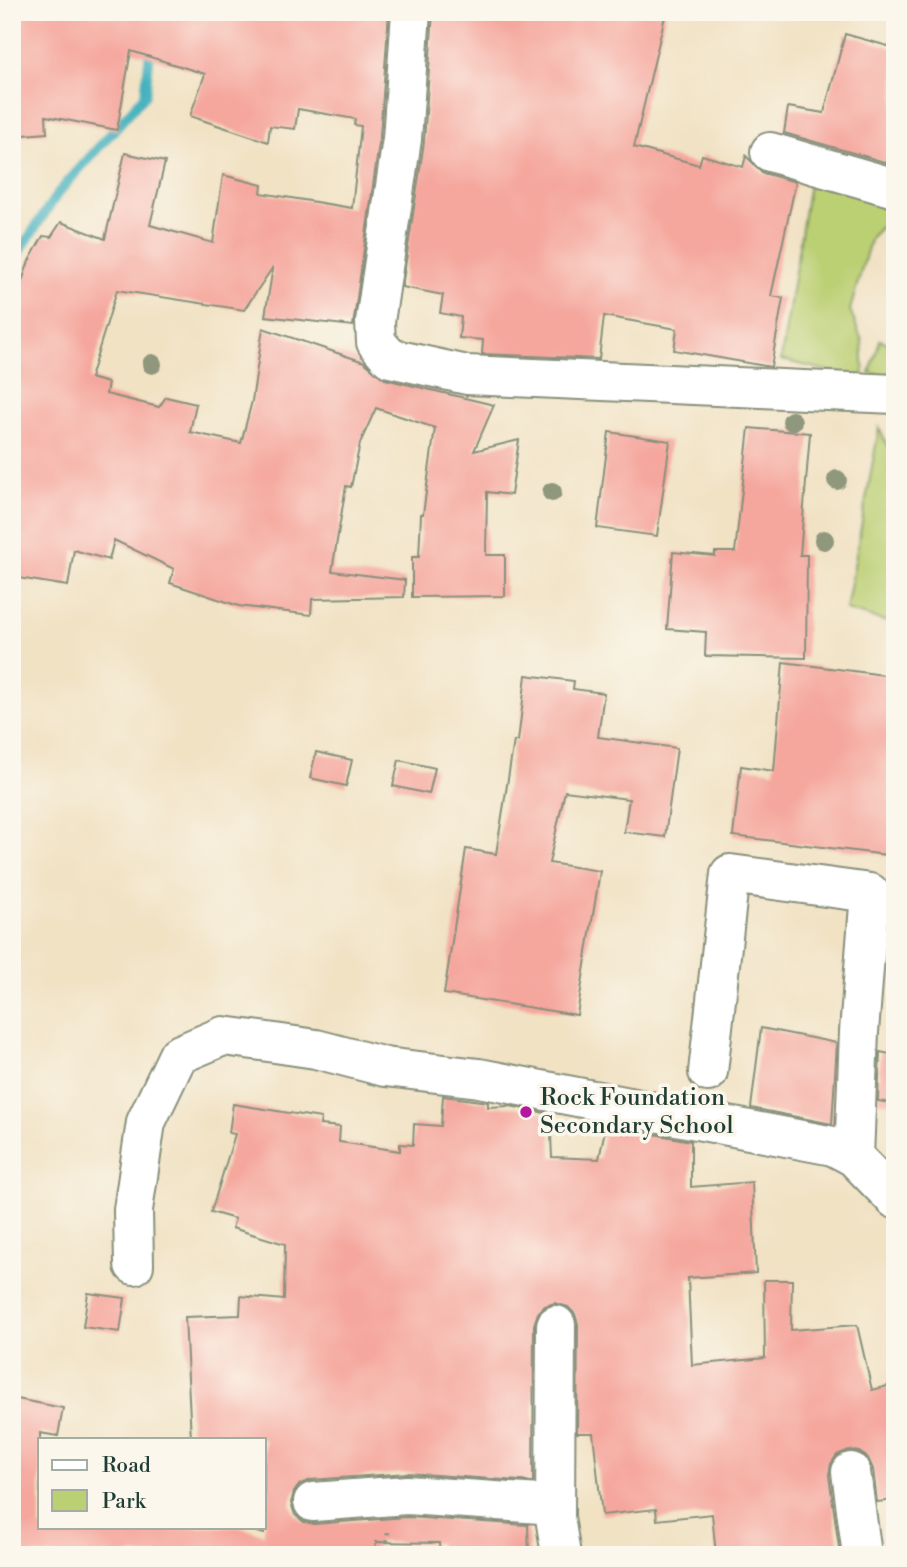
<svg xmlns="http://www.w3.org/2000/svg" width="907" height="1567" font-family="'Libre Bodoni',serif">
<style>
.green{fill:#bbcf73;stroke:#6d8654;stroke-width:2}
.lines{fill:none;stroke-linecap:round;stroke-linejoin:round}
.stream{stroke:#42b1be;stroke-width:10}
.building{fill:#f5a79e}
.minor-casing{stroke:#88907c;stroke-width:42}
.path{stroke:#88907c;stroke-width:4.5;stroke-dasharray:2 5;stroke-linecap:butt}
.minor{stroke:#fff;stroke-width:38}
.tree{fill:#8f977c}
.poi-dot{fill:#b5179e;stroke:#fbf7ec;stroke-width:2.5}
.labels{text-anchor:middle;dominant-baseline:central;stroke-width:7;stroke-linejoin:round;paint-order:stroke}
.poi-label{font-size:24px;fill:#1f3d34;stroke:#fbf7ec;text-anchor:start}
</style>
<rect width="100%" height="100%" fill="#fbf7ec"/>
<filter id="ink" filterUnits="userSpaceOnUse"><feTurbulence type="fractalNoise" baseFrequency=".0143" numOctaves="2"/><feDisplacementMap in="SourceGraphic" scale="14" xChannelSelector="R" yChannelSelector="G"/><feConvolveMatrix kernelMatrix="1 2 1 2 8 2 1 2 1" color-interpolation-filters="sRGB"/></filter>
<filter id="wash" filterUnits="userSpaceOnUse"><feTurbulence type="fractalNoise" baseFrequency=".00686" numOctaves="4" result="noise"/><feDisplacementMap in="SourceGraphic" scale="28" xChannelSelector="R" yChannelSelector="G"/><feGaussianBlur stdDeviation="1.57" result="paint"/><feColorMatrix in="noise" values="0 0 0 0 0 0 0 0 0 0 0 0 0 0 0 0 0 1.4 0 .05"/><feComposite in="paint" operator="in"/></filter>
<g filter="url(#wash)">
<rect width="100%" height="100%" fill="#f1e2c4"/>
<g class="green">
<polygon points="810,177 895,196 895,220 890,218 871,237 850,310 862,341 864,379 781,360"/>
<polygon points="880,340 895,346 895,377 870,373"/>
<polygon points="879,428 895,462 895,634 888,622 846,610"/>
</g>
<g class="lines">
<polyline class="stream" points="12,263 58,193 145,95 151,43"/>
</g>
<g id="blocks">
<g class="building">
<polygon points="27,12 155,12 223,19 223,12 389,12 380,137 353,326 265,316 273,267 244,310 117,290 90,378 108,383 106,394 159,407 166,397 196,404 190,432 241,443 252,401 263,328 364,362 385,379 494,405 474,451 519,440 511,495 487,492 486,555 505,555 505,596 412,597 412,557 419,557 421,514 423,514 435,428 376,408 360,443 351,487 346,486 332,571 405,580 404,597 312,599 311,615 239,606 170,583 174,569 114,540 109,560 74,550 68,586 12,577 12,311 29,261 43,236 51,237 61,222 105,239 125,153 165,162 150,225 213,243 223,175 262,185 261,193 352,208 361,126 354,125 355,119 298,109 295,129 270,126 268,142 190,116 205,74 131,51 117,130 46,116 47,133 12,136 12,14 27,15"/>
<polygon points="433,12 666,12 634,147 699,165 702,155 743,167 746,156 763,173 796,182 771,296 783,298 771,367 674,350 677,329 604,316 599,359 482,354 483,340 459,338 461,317 440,313 443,295 402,287 424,142"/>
<polygon points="845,34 895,48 895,165 784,133 788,107 824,113"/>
<polygon points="749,428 810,433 800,555 807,555 806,658 705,656 706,632 667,629 673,552 715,556 715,552 735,552"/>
<polygon points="609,432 670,441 657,536 597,528"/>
<polygon points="783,662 884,675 895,681 895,856 733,836 741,766 774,771"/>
<polygon points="526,675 574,681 573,689 604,693 598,737 677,748 665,837 624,832 629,799 565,791 549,863 600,871 577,1015 444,994 466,849 496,854 514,741 518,741"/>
<polygon points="316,752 352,760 346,786 310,778"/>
<polygon points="399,760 435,768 429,794 393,786"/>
<polygon points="761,1028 837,1043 832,1124 751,1108"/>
<polygon points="880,1052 895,1055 895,1104 878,1101"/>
<polygon points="443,1096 488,1102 488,1107 510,1106 550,1114 552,1157 599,1159 606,1125 691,1141 691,1187 752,1182 756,1273 688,1278 692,1365 765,1358 764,1280 792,1280 791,1330 857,1325 872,1390 895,1384 895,1500 877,1502 873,1469 868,1458 859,1452 849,1450 837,1455 831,1464 829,1475 840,1555 716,1555 712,1514 657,1520 656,1509 602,1515 593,1433 577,1433 578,1324 575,1314 568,1307 555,1303 545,1306 538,1313 534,1325 533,1482 408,1473 311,1480 300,1484 294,1492 291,1503 295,1515 304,1522 314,1524 407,1517 528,1525 529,1555 494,1555 493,1552 440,1555 439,1543 376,1542 375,1555 18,1555 19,1548 12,1547 12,1398 63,1408 58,1436 40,1433 40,1527 239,1527 264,1534 264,1439 191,1439 185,1317 240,1315 241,1296 284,1300 285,1244 232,1228 235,1219 211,1212 235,1134 229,1133 233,1104 321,1118 320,1125 340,1127 339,1142 400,1151 400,1144 413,1145 414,1124 441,1126"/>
<polygon points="88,1293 125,1298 120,1332 83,1327"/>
</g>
</g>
</g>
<g filter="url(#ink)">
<use href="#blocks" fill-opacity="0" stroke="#88907c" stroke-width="2"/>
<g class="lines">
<defs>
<g id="minor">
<polyline points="411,12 402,139 375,322 376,342 390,358 467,375 895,394"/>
<polyline points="770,152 895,188"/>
<polyline points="708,1072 730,874 870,893 859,1032 854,1157"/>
<polyline points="134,1265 133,1210 146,1122 178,1055 223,1036 261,1041 316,1049 385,1067 479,1078 833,1146 854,1157 895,1199"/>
<polyline points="556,1325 555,1517 561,1555"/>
<polyline points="851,1472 862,1555"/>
<polyline points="313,1502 407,1495 555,1505"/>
</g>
</defs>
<use href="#minor" class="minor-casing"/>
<polyline class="path" points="385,1555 388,1531"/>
<use href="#minor" class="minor"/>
</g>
<g class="tree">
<circle cx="152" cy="364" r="10"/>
<circle cx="792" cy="421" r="10"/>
<circle cx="837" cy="480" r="10"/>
<circle cx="552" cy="492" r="10"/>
<circle cx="824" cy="540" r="10"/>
</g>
</g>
<circle class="poi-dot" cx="526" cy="1112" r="7"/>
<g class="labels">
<g class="poi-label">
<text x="540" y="1098">Rock Foundation<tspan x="540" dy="28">Secondary School</tspan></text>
</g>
</g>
<rect width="907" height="1567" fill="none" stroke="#fbf7ec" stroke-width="42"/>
<rect x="38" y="1438" width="228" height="91" fill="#fbf7ec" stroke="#a3ada2" stroke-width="2"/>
<rect x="52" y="1460" width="35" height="10" fill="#ffffff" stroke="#a3ada2" stroke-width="2"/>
<text x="102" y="1472" font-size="21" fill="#1f3d34">Road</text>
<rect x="52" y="1490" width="35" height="21" fill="#bbcf73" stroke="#a3ada2" stroke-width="2"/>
<text x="102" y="1508" font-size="21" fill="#1f3d34">Park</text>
</svg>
